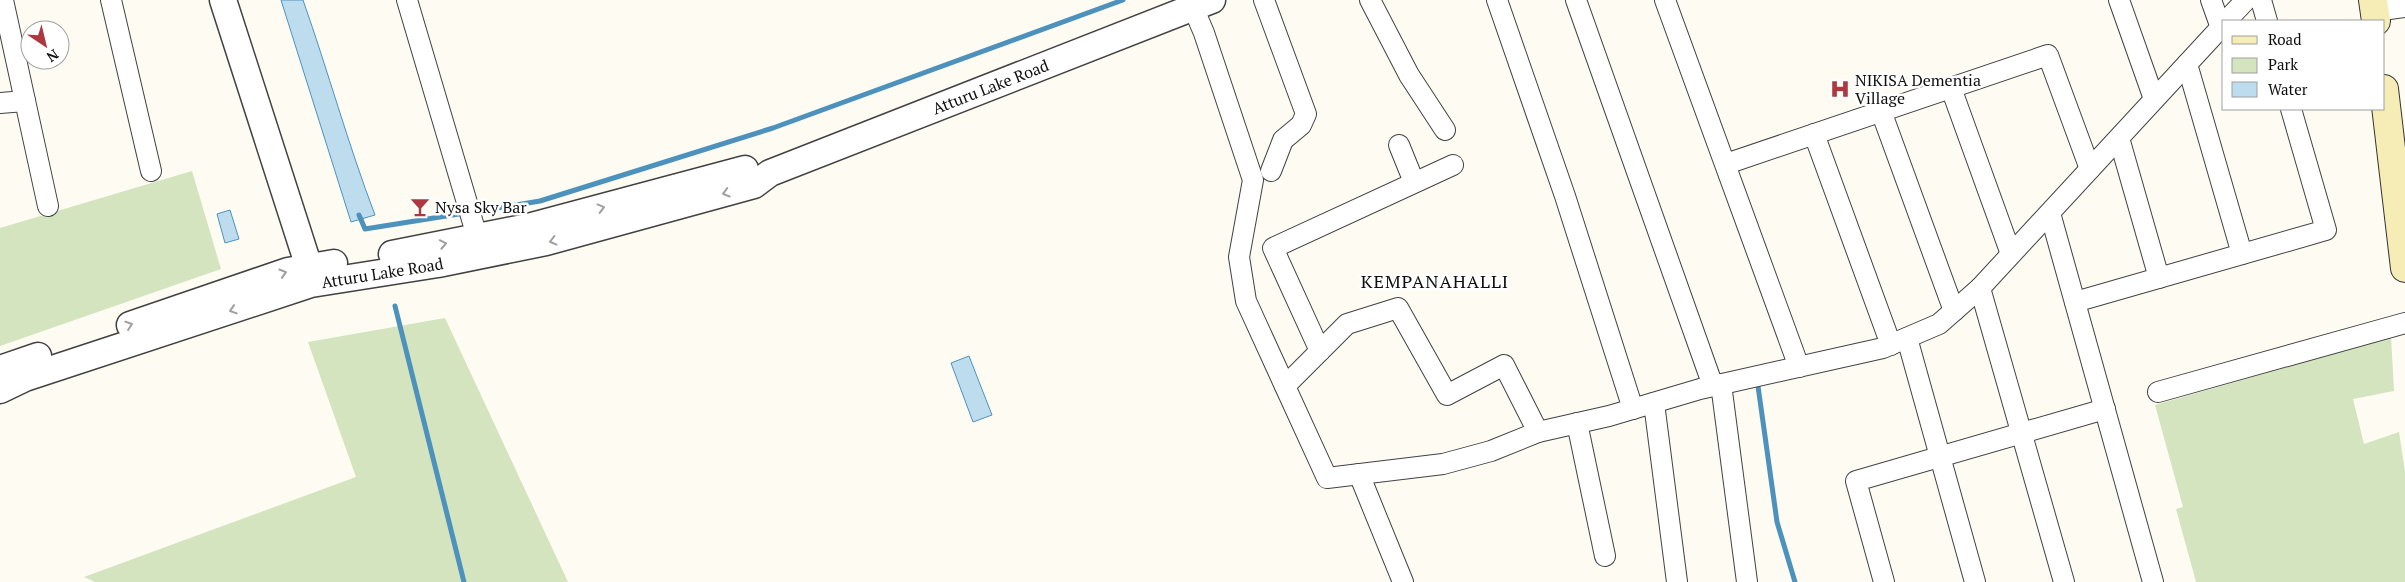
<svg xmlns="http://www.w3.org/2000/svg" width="2405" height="582" font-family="'PT Serif',serif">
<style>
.green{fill:#d3e4bf}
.water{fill:#bdddef;stroke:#4d92bc}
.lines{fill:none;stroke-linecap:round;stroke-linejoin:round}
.stream{stroke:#4d92bc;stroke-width:5}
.minor-casing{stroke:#424242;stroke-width:22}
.tertiary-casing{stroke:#424242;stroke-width:29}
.secondary-casing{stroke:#313131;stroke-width:30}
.minor{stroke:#fff;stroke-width:20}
.tertiary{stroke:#fff;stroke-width:26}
.secondary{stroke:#f5edb5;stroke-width:28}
.oneway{stroke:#9f9f9f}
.labels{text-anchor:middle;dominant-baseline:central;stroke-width:5;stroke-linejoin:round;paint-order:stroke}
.poi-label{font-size:16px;fill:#0f0f0f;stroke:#fff;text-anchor:start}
.street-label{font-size:16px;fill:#0f0f0f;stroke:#fff}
.neighbourhood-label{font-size:18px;letter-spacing:1px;fill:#0f0f0f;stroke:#fff}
</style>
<rect width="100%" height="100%" fill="#fdfbf2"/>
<g class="green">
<polygon points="192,171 221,269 0,346 0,228"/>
<polygon points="445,318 568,582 95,582 84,577 356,477 308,342"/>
<polygon points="2391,337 2394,391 2353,399 2364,444 2399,432 2405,472 2405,582 2196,582 2176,509 2183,507 2155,405"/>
</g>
<g class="water">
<path d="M281,0H303C328,71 348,144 375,215L351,222Z"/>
<polygon points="230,210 239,239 225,243 217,214"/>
<polygon points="969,356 992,415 973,422 951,363"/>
</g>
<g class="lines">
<g class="stream">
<polyline points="473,212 540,201 773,128 1123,0"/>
<polyline points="359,215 365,229 465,213"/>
<polyline points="395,306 464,582"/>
<polyline points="1758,386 1777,522 1795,582"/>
</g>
<defs>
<g id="minor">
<polyline points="3,0 48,206"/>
<polyline points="111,0 151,171"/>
<polyline points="407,0 481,250"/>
<polyline points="1264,0 1306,114 1301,125 1283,140 1271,171"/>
<polyline points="1370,0 1409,75 1445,130"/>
<polyline points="1497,0 1565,196 1633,409"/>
<polyline points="1576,0 1713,386"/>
<polyline points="1665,0 1799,367"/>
<polyline points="2119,0 2154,99"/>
<polyline points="2211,0 2221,28"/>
<polyline points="2261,0 2267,21"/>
<polyline points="1193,7 1204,33 1253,180 1239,257 1246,301 1327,478 1443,464 1491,451 1538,432 1609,416 1700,389 1883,348 1939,324 1980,288 2224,24"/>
<polyline points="2375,11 2405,7"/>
<polyline points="2226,21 2246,0"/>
<polyline points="2187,64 2242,254"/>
<polyline points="1951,88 2011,254"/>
<polyline points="0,103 25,101"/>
<polyline points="1881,111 1954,311"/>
<polyline points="1814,134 1891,345"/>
<polyline points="2119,138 2159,278"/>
<polyline points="1399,145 1414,182"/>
<polyline points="1726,164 2048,55 2090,169"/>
<polyline points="2050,213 2153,582"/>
<polyline points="1980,288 2064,582"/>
<polyline points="2075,302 2326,230 2291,109"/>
<polyline points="1907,338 1975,582"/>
<polyline points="1320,351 1273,248 1453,165"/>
<polyline points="1721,384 1747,582"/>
<polyline points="1285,386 1347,324 1398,308 1447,395 1504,365 1538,432"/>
<polyline points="2158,392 2405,323"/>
<polyline points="1654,403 1677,582"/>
<polyline points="1577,423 1605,556"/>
<polyline points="1359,474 1403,582"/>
<polyline points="1884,582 1856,481 2105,409"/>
</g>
<g id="tertiary">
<polyline points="223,0 309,267"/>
<polyline points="392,254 528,227 745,169"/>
<polyline points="130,325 288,271 334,263"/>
<polyline points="0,369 38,356"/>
<path id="s1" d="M0,390L25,378L311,284L438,264L546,242L754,185L770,173L1212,0"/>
</g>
<g id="secondary">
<polyline points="2373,0 2376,21"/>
<polyline points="2384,89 2405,268"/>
</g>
</defs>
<use href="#minor" class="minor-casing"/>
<use href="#tertiary" class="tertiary-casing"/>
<use href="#secondary" class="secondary-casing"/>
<use href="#minor" class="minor"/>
<use href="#tertiary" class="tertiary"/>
<use href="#secondary" class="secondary"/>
</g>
<defs><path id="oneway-chevron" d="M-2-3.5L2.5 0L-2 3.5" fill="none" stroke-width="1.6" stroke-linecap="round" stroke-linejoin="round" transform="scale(1.25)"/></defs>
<g class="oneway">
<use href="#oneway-chevron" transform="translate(726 193) rotate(164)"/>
<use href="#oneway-chevron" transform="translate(601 208) rotate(-15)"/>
<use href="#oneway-chevron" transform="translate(553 241) rotate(166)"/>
<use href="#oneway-chevron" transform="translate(443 244) rotate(-11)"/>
<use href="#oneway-chevron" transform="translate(283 273) rotate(-17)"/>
<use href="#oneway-chevron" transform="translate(233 310) rotate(162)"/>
<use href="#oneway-chevron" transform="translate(129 325) rotate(-19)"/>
</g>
<defs>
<symbol id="hospital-bare" viewBox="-9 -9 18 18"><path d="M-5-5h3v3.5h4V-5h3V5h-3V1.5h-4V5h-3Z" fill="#ad383f" stroke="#fff" stroke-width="2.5" paint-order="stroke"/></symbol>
<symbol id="bar-bare" viewBox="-9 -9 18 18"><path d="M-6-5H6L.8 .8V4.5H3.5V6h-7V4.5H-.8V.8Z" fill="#ad383f" stroke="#fff" stroke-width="2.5" paint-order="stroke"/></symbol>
</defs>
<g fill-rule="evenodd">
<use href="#hospital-bare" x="1826" y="75" width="28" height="28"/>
<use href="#bar-bare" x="406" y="193" width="28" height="28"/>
</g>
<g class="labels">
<g class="poi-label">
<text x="1855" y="80">NIKISA Dementia<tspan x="1855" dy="18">Village</tspan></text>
<text x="435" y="207">Nysa Sky Bar</text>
</g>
<g class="street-label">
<text stroke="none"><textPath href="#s1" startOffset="1040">Atturu Lake Road</textPath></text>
<text stroke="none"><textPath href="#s1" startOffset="401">Atturu Lake Road</textPath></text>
</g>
<g class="neighbourhood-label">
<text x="1435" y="281">KEMPANAHALLI</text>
</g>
</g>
<rect x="2222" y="20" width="162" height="90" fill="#ffffff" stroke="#9f9f9f"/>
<rect x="2232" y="36" width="25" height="8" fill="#f5edb5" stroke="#9f9f9f"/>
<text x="2268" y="45" font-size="15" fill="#0f0f0f">Road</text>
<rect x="2232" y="58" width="25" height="15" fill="#d3e4bf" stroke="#9f9f9f"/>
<text x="2268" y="70" font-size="15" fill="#0f0f0f">Park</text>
<rect x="2232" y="82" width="25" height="15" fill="#bdddef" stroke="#9f9f9f"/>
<text x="2268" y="95" font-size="15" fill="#0f0f0f">Water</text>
<g transform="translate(45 45) rotate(145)"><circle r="24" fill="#ffffff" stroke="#9f9f9f"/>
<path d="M0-4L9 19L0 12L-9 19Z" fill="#ad383f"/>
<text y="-8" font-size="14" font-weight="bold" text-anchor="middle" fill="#0f0f0f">N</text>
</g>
</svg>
